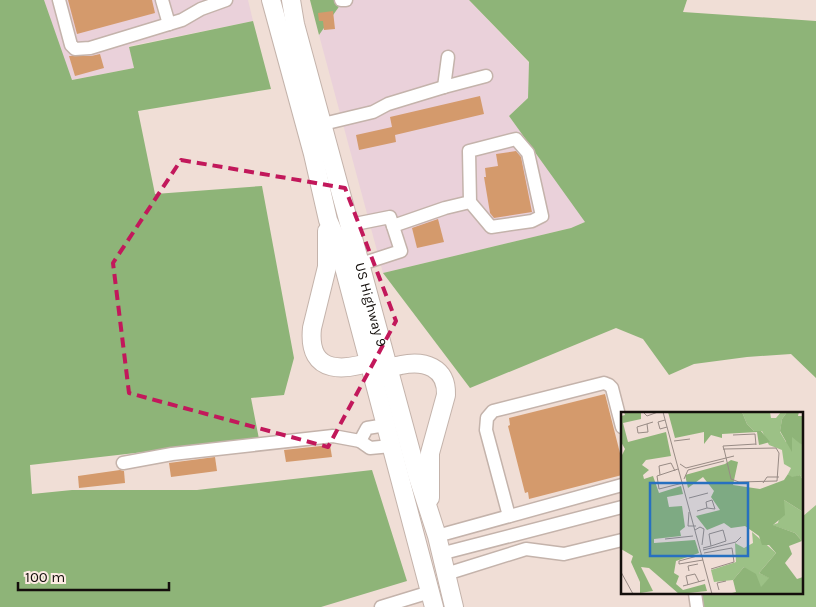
<svg xmlns="http://www.w3.org/2000/svg" width="816" height="607" font-family="Karla,sans-serif">
<style>
.industrial{fill:#ead1da}
.green{fill:#9cc186}
.forest{fill:#8eb478}
.building{fill:#d49a6c}
.lines{fill:none;stroke-linecap:round;stroke-linejoin:round}
.minor-casing{stroke:#c4b3ab;stroke-width:15}
.highway-casing{stroke:#c4b3ab;stroke-width:20}
.minor{stroke:#fff;stroke-width:12}
.highway{stroke:#fff;stroke-width:18}
.marked{fill:none;stroke:#c2185b;stroke-width:4;stroke-dasharray:10 6;stroke-linejoin:round}
.labels{text-anchor:middle;dominant-baseline:central;stroke-width:5;stroke-linejoin:round;paint-order:stroke}
.street-label{font-size:14px;fill:#140f0c;stroke:#fdebe3}
.inset-road{fill:none;stroke:#988b85;stroke-width:1}
.view{fill:#2770c0;fill-opacity:0.15;stroke:#2770c0;stroke-width:2.5}
.inset-edge{fill:none;stroke:#140f0c;stroke-width:2.5}
</style>
<rect width="100%" height="100%" fill="#f0ded6"/>
<g class="industrial">
<polygon points="44,0 248,0 253,21 129,46 134,68 71,80"/>
<polygon points="347,0 469,0 529,63 528,98 509,116 586,222 571,228 383,273 319,35 343,1"/>
</g>
<polygon class="green" points="816,505 816,607 703,607 699,593 802,593 802,517"/>
<g class="forest">
<polygon points="0,0 44,0 72,80 134,68 129,47 253,21 271,89 138,111 155,194 262,186 294,358 284,395 251,398 259,439 30,465 32,494 72,490 197,490 372,470 407,581 321,607 0,607"/>
<polygon points="310,0 347,0 343,1 319,35"/>
<polygon points="469,0 687,0 683,12 816,21 816,378 791,354 747,357 694,364 669,375 643,339 616,328 470,388 383,273 571,228 585,222 509,116 528,98 529,62"/>
</g>
<g class="building">
<polygon points="68,0 152,0 155,13 77,34"/>
<polygon points="333,11 335,29 324,30 323,21 319,21 318,13"/>
<polygon points="100,54 104,68 75,76 69,56 91,56"/>
<polygon points="480,96 484,114 395,135 396,142 359,150 356,135 392,127 390,117"/>
<polygon points="516,151 521,157 532,212 494,218 490,213 484,177 486,177 485,168 498,166 496,154"/>
<polygon points="438,219 444,242 417,248 412,228"/>
<polygon points="605,394 622,461 622,475 529,499 528,492 525,493 508,426 510,425 509,418"/>
<polygon points="330,445 332,457 286,462 284,450"/>
<polygon points="215,457 217,471 171,477 169,463"/>
<polygon points="120,470 124,471 125,483 79,488 78,476"/>
</g>
<g class="lines">
<defs>
<g id="minor">
<polyline points="59,0 71,45 75,49 90,48 182,20 201,9 226,0"/>
<polyline points="162,0 169,24"/>
<polyline points="341,0 346,0"/>
<polyline points="444,87 448,57"/>
<polyline points="323,124 373,112 388,104 444,87 486,76"/>
<polyline points="350,225 390,217 401,251 361,264"/>
<polyline points="393,226 445,208 470,202 469,151 516,139 528,153 542,216 532,221 491,227 470,202"/>
<polyline points="386,425 367,428 360,441 370,448 391,446"/>
<polyline points="123,463 172,454 333,436 360,441"/>
<polyline points="509,516 486,430 487,418 493,411 604,383 609,385 612,388 622,427"/>
<polyline points="437,536 622,485"/>
<polyline points="440,554 622,507"/>
<polyline points="446,574 526,549 564,554 622,540"/>
<polyline points="695,593 697,607"/>
<polyline points="381,607 430,592"/>
</g>
<g id="highway">
<polyline points="271,0 313,154 328,220 335,236 340,252 434,607"/>
<path id="s1" d="M291,0L295,24L417,474L437,536L454,607"/>
<path d="M327,231V267L312,328C307,377 347,371 379,359"/>
<path d="M381,377C384,374 386,370 389,368C393,366 398,366 401,365C424,360 447,367 446,395L430,453V498"/>
</g>
</defs>
<use href="#minor" class="minor-casing"/>
<use href="#highway" class="highway-casing"/>
<use href="#minor" class="minor"/>
<use href="#highway" class="highway"/>
</g>
<path class="marked" d="M181,160L345,188L396,321L328,447L129,393L113,263Z"/>
<g class="labels">
<g class="street-label">
<text stroke="none"><textPath href="#s1" startOffset="315">US Highway 9</textPath></text>
</g>
</g>
<g transform="translate(621 412)">
<rect width="182" height="182" fill="#f0ded6"/>
<path d="M121,0H149L150,6H155L160,0H166L161,7L159,20L165,30L172,24L182,34V68L179,63L171,66L167,62L170,56L163,52L161,38L148,33L141,19H133L126,12ZM163,88L182,100V130L174,121L151,113L157,111ZM131,120L155,141L138,161L149,166L140,176L123,155L112,168L93,170L90,158L115,150L114,131L123,136L132,131Z" fill="#9cc186"/>
<path d="M3,0H20V7L2,11L7,30L45,20L50,44L25,48L21,53L28,58L22,63L23,67L32,64L38,81L60,74L62,82L46,85L48,95L61,94L64,115L59,119L60,124L33,127V131L74,128L78,141L55,149L53,161L58,164L55,172L62,178L84,172L86,179L58,182L28,156L20,155L32,179L19,181V170L10,150L12,144L0,137V45L4,37L0,30V4L4,3ZM47,0H121L126,12L133,19H140L149,30L138,33L136,20L101,22V26L90,23L83,32V20L54,26ZM166,0H178L177,4H182V34L171,25V40L159,19L161,7ZM110,48L117,50L112,73L139,77L163,68L167,62L171,65L179,63L182,68V100L163,88L164,103L152,113L174,121L181,129L168,134L171,142L164,151L176,167L182,165V182H107L115,180L112,168L123,155L135,162L140,175L148,166L138,161L155,141L148,133H141L138,124L124,114L110,116L103,111L86,118L75,104L99,98L90,85L93,79L82,65L67,76L64,63L104,52Z" fill="#8eb478"/>
<path class="inset-road" d="M22,0L26,4L37,0M42,0L91,182M44,8L37,10L39,17L46,15M26,12L27,20L17,21L16,15L32,10M112,23L134,22L135,33M53,29L69,27M155,36L158,41L156,69L118,70L110,67L103,37ZM103,38L102,34L135,32M59,52L65,56L113,44M57,57L36,64L38,77L62,71M39,63L38,54L50,51L54,59M63,67L67,58L103,49M64,71H81M142,71L146,65H158M68,86L87,81M76,99L86,96L85,90L91,88L94,97L86,96M68,100L67,114H75M74,118L79,115L83,117L81,133M44,127L72,124M82,136L90,134L105,129L102,118L88,122L90,134M82,138L115,130L120,125M83,141L111,136L113,150L90,157M80,143L58,149V152L82,148M68,159L67,154L77,152M0,160L12,182M67,173L65,164L74,162L78,170M62,174L84,168M98,178L96,171L105,169"/>
<path class="view" d="M29,71H127V144H29Z"/>
<rect width="182" height="182" class="inset-edge"/>
</g>
<path d="M18 582v8h151v-8" fill="none" stroke="#140f0c" stroke-width="2.5"/>
<text x="25" y="582" font-size="15" fill="#140f0c" stroke="#fdebe3" stroke-width="4" paint-order="stroke">100 m</text>
</svg>
